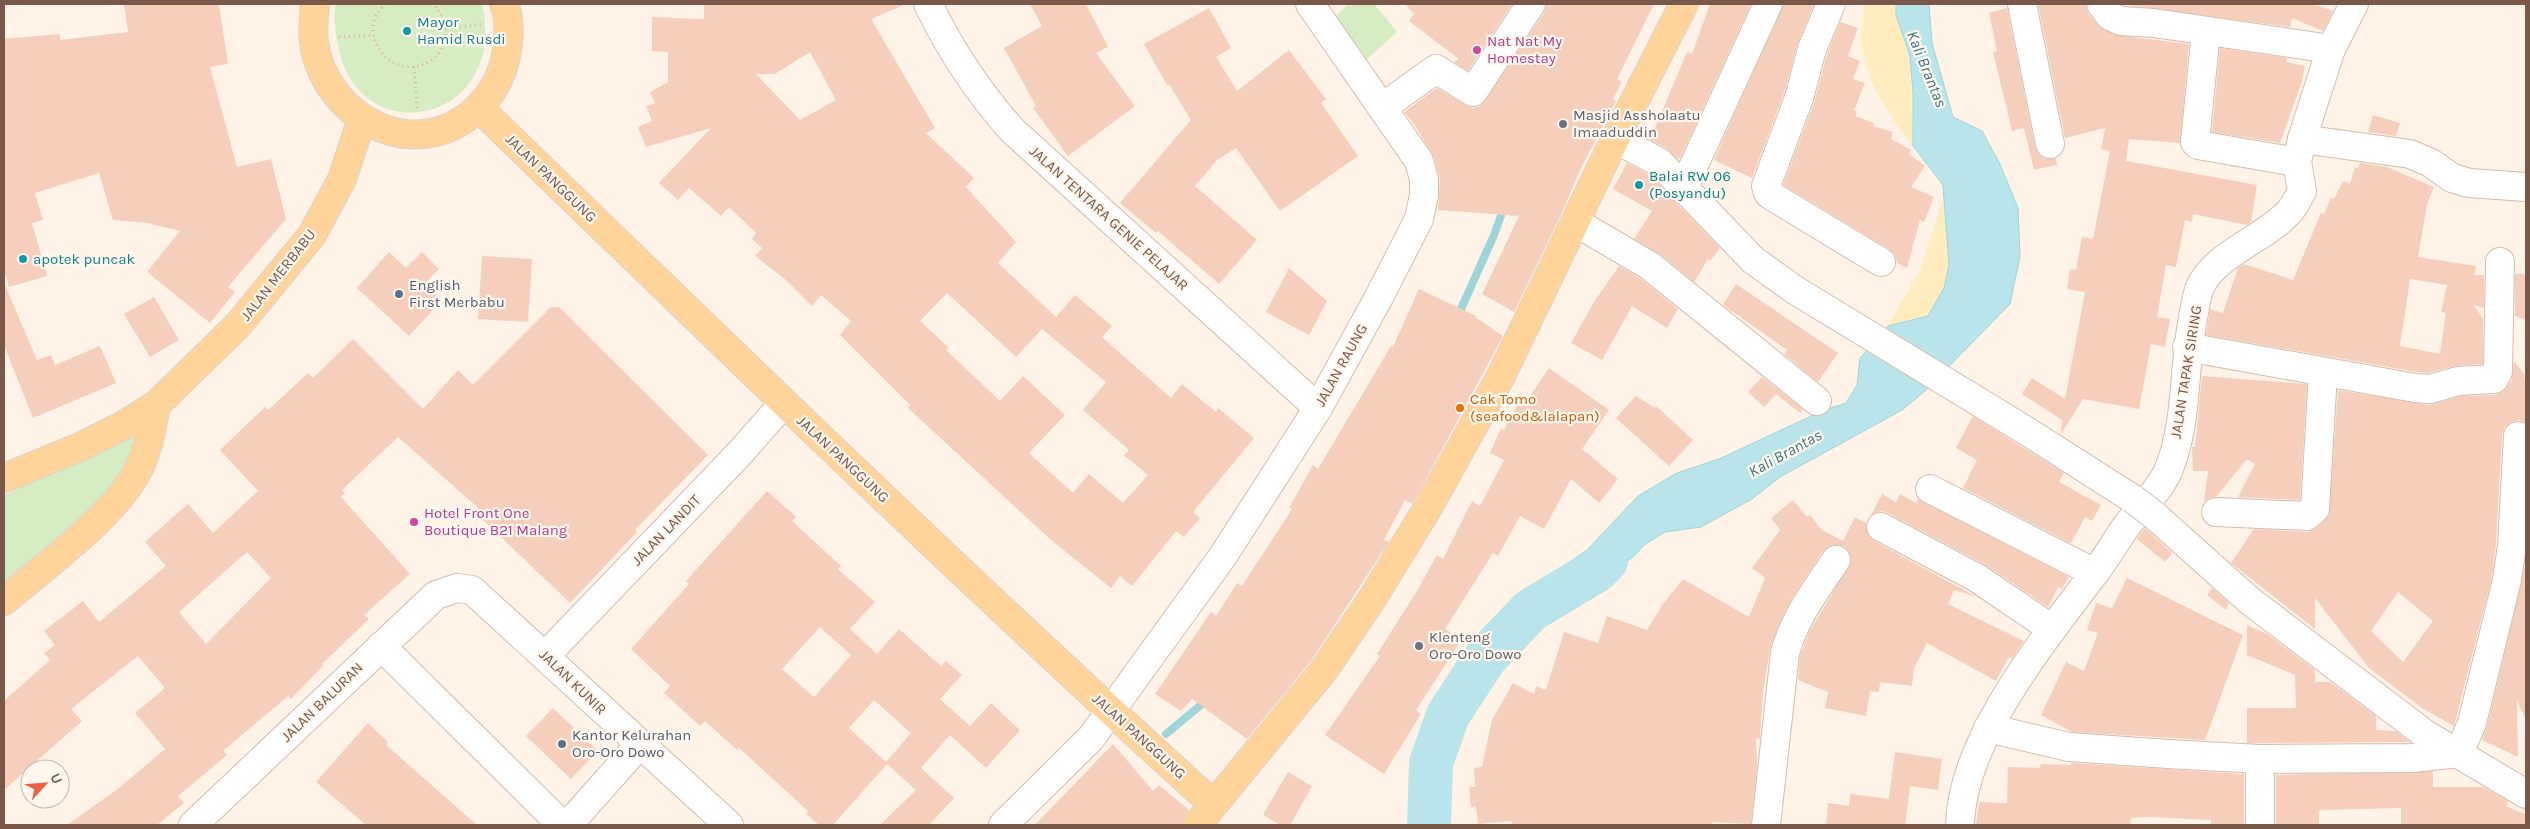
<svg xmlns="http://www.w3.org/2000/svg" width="2530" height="829" font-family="Karla,sans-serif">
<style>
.green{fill:#d6ecc3}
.sand{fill:#ffedbf}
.water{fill:#b9e4e9;stroke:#9ed5db}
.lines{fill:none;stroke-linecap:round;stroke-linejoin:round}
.stream{stroke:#9ed5db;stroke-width:8}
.river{stroke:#b9e4e9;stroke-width:44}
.building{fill:#f5cfbc;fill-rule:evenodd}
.minor-casing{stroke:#d3bcad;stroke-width:30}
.major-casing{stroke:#dcd3d0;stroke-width:30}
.path{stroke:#dab29e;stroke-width:3;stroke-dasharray:1 4;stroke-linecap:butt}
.minor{stroke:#fff;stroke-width:28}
.major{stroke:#ffd49b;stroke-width:28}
.minor-bridge-casing{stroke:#d3bcad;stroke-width:30;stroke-linecap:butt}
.minor-bridge{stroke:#fff;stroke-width:28}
.culture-dot{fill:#0f9aa8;stroke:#fff7ed;stroke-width:2}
.hotel-dot{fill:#d1479c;stroke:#fff7ed;stroke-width:2}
.worship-dot{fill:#6b7280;stroke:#fff7ed;stroke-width:2}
.service-dot{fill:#5c6f8a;stroke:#fff7ed;stroke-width:2}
.food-dot{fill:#e8710a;stroke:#fff7ed;stroke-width:2}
.labels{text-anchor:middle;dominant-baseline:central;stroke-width:4.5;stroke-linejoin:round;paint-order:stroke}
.culture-label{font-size:15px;fill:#0d838f;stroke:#fff7ed;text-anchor:start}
.hotel-label{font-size:15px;fill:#b23c85;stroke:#fff7ed;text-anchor:start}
.worship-label{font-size:15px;fill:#5b616d;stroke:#fff7ed;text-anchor:start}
.street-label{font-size:15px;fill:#795749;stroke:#fff7ed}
.service-label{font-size:15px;fill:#4e5e75;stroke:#fff7ed;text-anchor:start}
.food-label{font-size:15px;fill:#c56008;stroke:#fff7ed;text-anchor:start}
.water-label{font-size:16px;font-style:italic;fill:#3b777e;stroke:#fff7ed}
</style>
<rect width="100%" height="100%" fill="#fef3e6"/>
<g class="green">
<path d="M336,4H482C510,123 358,155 338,45C335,32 333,17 336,4Z"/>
<polygon points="1348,4 1374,4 1397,32 1367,59 1335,18"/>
<polygon points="132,436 137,438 129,464 82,522 4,583 4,495"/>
</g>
<g class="sand">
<path d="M1864,4H1896V15L1910,56L1913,146C1888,115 1864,79 1861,39C1860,27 1865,15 1864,4Z"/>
<polygon points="1944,198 1949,265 1944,288 1928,316 1888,326 1919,272"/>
</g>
<polygon class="water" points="1896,4 1929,4 1932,43 1953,117 1982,131 2000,164 2018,208 2020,257 2010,304 1925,391 1902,410 1780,477 1752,499 1701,527 1665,532 1644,545 1635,555 1570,609 1541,581 1587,550 1638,496 1677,473 1719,459 1822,411 1846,403 1857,385 1860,358 1888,326 1928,316 1944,288 1949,265 1943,185 1913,146 1913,93 1910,56 1896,15"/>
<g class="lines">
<g class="stream">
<polyline points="1457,318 1494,235 1504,207"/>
<polyline points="1166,734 1208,699"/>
</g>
<polyline class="river" points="1429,825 1431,763 1448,715 1486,657 1531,610 1596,571 1606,561"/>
</g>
<g class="building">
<polygon points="124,4 219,4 228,64 210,67 237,167 271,159 286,219 228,287 235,292 210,323 147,272 180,231 148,223 113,220 99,173 35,193 43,220 32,223 47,276 9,287 4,269 4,39 60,34 60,40 128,32"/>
<path d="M704,4H906L871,19L935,128L926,133L974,178L966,187L1016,242L998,263L1056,317L1075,295L1112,326L1102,337L1171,398L1182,384L1216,412L1218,408L1254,438L1193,512L1200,518L1184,537L1176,531L1132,586L1120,576L1111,588L1051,540L908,408L910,405L840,335L851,321L821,295L812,306L786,280L755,256L762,248L752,239L756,233L729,207L721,216L689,188L678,200L659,183L711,128L646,147L638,127L652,121L646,106L655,103L650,92L668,82V52L652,51V17L704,19ZM810,52L836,100L800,120L756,74H775ZM947,293L1016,357L1042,329L1106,382L1083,410L1129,450L1124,455L1148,475L1123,503L1089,474L1073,493L1029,453L1065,415L1023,376L1000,401L946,350L949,348L920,321Z"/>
<polygon points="1030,4 1086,4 1108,47 1096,53 1135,106 1068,156 1033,108 1036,106 1004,48 1042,26"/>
<polygon points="1405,4 1512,4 1468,71 1454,62 1459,59 1409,21 1414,14"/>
<polygon points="1546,4 1654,4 1617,79 1622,82 1613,99 1616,101 1580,170 1561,215 1514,312 1482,294 1519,216 1438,210 1440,179 1434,157 1414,124 1404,112 1437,88 1465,105 1473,108 1481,106 1544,13"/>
<polygon points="1710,4 1751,4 1681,156 1678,159 1666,148 1650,140 1687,52 1692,54"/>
<polygon points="1783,4 1814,4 1798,43 1784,93 1752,178 1714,160"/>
<polygon points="2038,4 2086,4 2088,13 2098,25 2115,35 2189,44 2180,143 2129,139 2126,161 2257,185 2251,222 2247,225 2193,214 2192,222 2185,220 2176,267 2166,265 2157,317 2170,319 2165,347 2151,344 2139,409 2083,399 2061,434 2062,420 2022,394 2032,378 2065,399 2085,292 2067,289 2070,269 2076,270 2082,237 2093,239 2110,151 2101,149 2105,128 2065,138"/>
<polygon points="2121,4 2314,4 2333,11 2323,31 2292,18 2290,27"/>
<polygon points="1209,8 1231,48 1216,57 1237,91 1289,50 1326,99 1321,103 1358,156 1280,211 1236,148 1217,160 1195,186 1257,240 1219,284 1158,231 1156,233 1120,203 1191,120 1169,84 1167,85 1144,44"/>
<polygon points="2007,8 2035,147 2038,154 2045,159 2056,158 2057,165 2034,170 2024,128 2012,131 1993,52 1997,51 1989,13"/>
<polygon points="1840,22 1858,28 1848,56 1860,61 1853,79 1865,83 1854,110 1857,112 1855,116 1874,123 1873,126 1893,132 1891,139 1911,150 1909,154 1925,166 1911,187 1934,197 1924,222 1920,220 1907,268 1897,263 1895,255 1889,249 1783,185 1814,103 1827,54"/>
<polygon points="2220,48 2287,58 2286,62 2305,66 2302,81 2280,143 2212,132"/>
<polygon points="2373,115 2400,123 2396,136 2368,132"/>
<polygon points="1627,163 1650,175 1720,248 1710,261 1708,259 1694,282 1660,254 1634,239 1652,211 1613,189"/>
<path d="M2360,163L2387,167L2434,187L2427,204L2418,257L2476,266L2474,275H2484V308L2473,305L2483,318V364L2454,366L2428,373L2417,372L2206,335L2210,309L2223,313L2238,268L2244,264L2293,280L2321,213L2324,214L2331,198L2334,199L2343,181L2350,184L2355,167L2358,168ZM2410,279L2447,285L2441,312L2446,313L2440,354L2400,346Z"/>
<polygon points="389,252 406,268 422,252 439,269 424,284 442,300 409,336 357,288"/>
<polygon points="482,256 532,259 528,322 478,319"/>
<polygon points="1619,266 1641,279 1678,309 1667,328 1632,306 1602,360 1571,343 1594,302"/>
<polygon points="1289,268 1327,301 1309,335 1266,312"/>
<polygon points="2515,274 2526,274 2526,320 2515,316"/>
<polygon points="4,283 37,360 51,355 55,365 100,346 116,383 33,418 4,345"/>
<polygon points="1736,284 1838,353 1818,382 1784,354 1787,350 1723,305"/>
<polygon points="1419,289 1476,316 1475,317 1503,336 1416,498 1412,504 1405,500 1384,540 1389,542 1311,661 1247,739 1192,699 1181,711 1155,694 1211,612 1216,616 1237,583 1242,586 1292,509 1289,508 1313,465 1318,469 1391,346 1393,347"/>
<polygon points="154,297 179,340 150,357 124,314"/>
<path d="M551,307H559L708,455L635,530L637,532L570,603L480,517L484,513L398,437L342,490L345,493L341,497L410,574L364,615L369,619L322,664L324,665L291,699L288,696L223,751L227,755L178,796L184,803L157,825H67L119,788L165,749L135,713L165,688L138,656L71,709L82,721L4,790V701L50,660L44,653L55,645L44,631L83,601L99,622L166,566L145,542L188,504L213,533L258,491L220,450L265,407L268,410L308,373L313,378L353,339L423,409L458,370L473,385ZM247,552L271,578L206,644L179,612Z"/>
<path d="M2514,361L2524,374L2526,387V423L2519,420L2511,422L2505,427L2502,435L2496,544L2492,577L2454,726L2422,708L2369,668L2315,598V629L2231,563L2254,529L2307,532L2317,528L2329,516L2338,390L2429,405L2461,396L2495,395L2503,392L2512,380ZM2398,592L2433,621L2403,662L2371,631Z"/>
<polygon points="1549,368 1609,410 1582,449 1618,479 1599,503 1571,479 1544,529 1520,516 1498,556 1493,553 1445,629 1462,639 1416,710 1421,714 1384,774 1325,735 1380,656 1377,654 1417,591 1437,555 1443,559 1472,501 1480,506 1504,460 1490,453 1501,428 1504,430 1518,403 1523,406"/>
<polygon points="2202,376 2307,384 2300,500 2238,497 2255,464 2247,459 2217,496 2209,498 2204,502 2208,471 2193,471 2192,447 2195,447"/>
<polygon points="1762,377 1803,409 1800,413 1776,394 1764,407 1748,392"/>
<polygon points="1636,396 1655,408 1656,406 1693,440 1669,466 1616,418"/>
<polygon points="1973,416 2064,473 2059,482 2101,505 2092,521 2085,517 2071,543 1963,488 1977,460 1956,448"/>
<path d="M767,491L796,517L792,521L841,566L838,569L875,602L850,629L877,654L899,629L941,666L946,661L962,675L940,699L970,726L991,703L1020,730L986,768L950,735L921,768L954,798L929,825H880L916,790L887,764L833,825H819L806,814L808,811L739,748L737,750L705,721L700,726L664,693L670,686L631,649L689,584L686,581ZM820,627L851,655L814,697L782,669ZM874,700L911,733L886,762L849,728Z"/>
<polygon points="1882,494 1896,502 1900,494 1916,503 1918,499 2069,577 2062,589 2058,587 2048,607 1984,564 1888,513 1880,511 1870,517"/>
<polygon points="1793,500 1807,517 1810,515 1822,530 1843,541 1855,517 1866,523 1868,535 1874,541 1977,597 1954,590 1948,604 2024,641 2012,659 2009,657 1996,681 1927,643 1914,668 1912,686 1880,682 1879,692 1870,691 1866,716 1825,708 1828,692 1798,680 1800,656 1808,634 1851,562 1850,554 1845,547 1838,545 1830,546 1823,551 1793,597 1780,622 1770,649 1763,692 1760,739 1756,738 1757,767 1751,824 1712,822 1711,825 1512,825 1512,821 1478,824 1476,806 1471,807 1469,787 1475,787 1474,768 1482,767 1492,720 1513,683 1534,694 1536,686 1546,690 1564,632 1598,643 1607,616 1647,630 1663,604 1683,579 1749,617 1765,578 1752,568 1780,530 1771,518"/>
<polygon points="2145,528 2172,553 2165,562 2137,539"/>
<polygon points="2526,561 2526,720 2517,701 2518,757 2482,740 2487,727"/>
<polygon points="2127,578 2243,635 2205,740 2072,732 2041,715 2066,662 2084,671 2098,633 2087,630 2096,603 2112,608"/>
<polygon points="2212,588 2229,603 2226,610 2207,595"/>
<polygon points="2247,625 2267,634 2315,670 2315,682 2330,682 2376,716 2376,730 2395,731 2410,742 2247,743 2247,708 2296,708 2295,675 2247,655"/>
<polygon points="553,708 598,751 571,779 526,736"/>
<polygon points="368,723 388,742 386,745 477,825 366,825 316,782"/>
<polygon points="1113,744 1153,791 1159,785 1189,810 1182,825 1035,825"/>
<polygon points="1895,752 1942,759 1938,790 1910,786 1905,825 1826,825 1828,803 1849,806 1850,794 1889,799"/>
<polygon points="2071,763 2244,774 2244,825 2211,825 2211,820 2151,817 2131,818 2130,825 1976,825 1979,802 2007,803 2008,767 2040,768 2041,764 2071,765"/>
<polygon points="2433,771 2433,787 2483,787 2508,801 2506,806 2526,815 2526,825 2401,825 2401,808 2319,810 2319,825 2276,825 2276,775"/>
<polygon points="1288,772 1312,786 1290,825 1280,825 1263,815"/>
</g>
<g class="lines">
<defs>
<g id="minor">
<path d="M928,4C950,49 978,92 1012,130L1318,408"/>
<polyline points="1831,4 1812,49 1799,98 1766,186 1768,193 1775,198 1881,262"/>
<polyline points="2022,4 2050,144"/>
<polyline points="2101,4 2110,16 2121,21 2154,23 2331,49"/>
<polyline points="2206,32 2195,142 2198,145 2297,162"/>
<polyline points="1383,107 1436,69 1473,92 1531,4"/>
<polyline points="1615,139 1659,162 1753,260 1795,290 2025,430 2133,499"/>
<polyline points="2302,139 2410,154 2431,163 2452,178 2469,183 2526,187"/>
<polyline points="1683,189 1768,4"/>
<polyline points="1577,223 1650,266 1817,401"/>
<polyline points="2187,347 2415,388 2430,389 2458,381 2494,379 2498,372 2500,262"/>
<polyline points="1930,489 2095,573"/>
<polyline points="2216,512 2307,516 2315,509 2323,373"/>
<polyline points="2154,515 2250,601 2425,734 2526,794"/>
<polyline points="1881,527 1977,578 2052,629"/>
<polyline points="381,646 562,825"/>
<polyline points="546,655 739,454 784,403"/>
<polyline points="1988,728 2069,747 2168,754 2260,759 2412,758 2459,753 2472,723 2507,580 2512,546 2518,436"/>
<polyline points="193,825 436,595 457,588 472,590 729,825"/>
<polyline points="568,825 639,745"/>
<polyline points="1003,825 1091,738 1223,556 1318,408 1379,297 1419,219 1424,195 1424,179 1419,161 1310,4"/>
<path d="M1766,825L1785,653C1794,618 1816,590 1836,560"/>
<path d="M1960,825C1962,739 2043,642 2093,575C2105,560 2114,544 2125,528C2139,509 2158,493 2168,471C2188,424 2183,368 2193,318C2195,308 2196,295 2201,285C2217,253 2266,238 2290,211C2295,205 2298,198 2302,191L2297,162L2302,139L2331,49L2354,4"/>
<polyline points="2260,825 2260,759"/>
</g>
<g id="major">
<path d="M315,4C314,16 312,29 314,42C323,112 404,162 466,118C486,103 499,85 505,60C509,43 511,20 504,4"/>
<path d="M479,108C721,342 963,578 1213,804"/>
<polyline points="4,478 80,447 122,426 156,405 238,325 312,235 342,179 362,119"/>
<path d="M4,601C43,568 112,517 136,474C148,452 152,429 156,405"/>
<polyline points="1197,825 1324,670 1372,599 1429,506 1501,376 1615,139 1684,4"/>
</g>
</defs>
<use href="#minor" class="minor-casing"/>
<use href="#major" class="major-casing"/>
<g class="path">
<path d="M386,4C353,30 389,83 428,62C437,58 444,48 445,38C446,25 443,12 432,4"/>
<polyline points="445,29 483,24"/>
<polyline points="339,37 374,35"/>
<polyline points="414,67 417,108"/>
</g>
<use href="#minor" class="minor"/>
<use href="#major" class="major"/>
<defs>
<polyline id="minor-bridge" points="2133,499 2154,515"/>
</defs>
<use href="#minor-bridge" class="minor-bridge-casing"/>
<use href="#minor-bridge" class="minor-bridge"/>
</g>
<g class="culture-dot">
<circle cx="407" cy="31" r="5"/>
<circle cx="1639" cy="185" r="5"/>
<circle cx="23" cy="259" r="5"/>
</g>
<g class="hotel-dot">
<circle cx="1477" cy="50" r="5"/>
<circle cx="414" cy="522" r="5"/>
</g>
<g class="worship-dot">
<circle cx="1563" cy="124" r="5"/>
<circle cx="1419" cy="646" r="5"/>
</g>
<g class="service-dot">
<circle cx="399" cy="294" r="5"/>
<circle cx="562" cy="744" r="5"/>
</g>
<circle class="food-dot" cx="1460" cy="408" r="5"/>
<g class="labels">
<g class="culture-label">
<text x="417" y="22">Mayor<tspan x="417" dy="17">Hamid Rusdi</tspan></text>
<text x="1649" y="176">Balai RW 06<tspan x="1649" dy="17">(Posyandu)</tspan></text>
<text x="33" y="259">apotek puncak</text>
</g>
<g class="hotel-label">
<text x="1487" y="41">Nat Nat My<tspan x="1487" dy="17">Homestay</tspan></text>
<text x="424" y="513">Hotel Front One<tspan x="424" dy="17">Boutique B21 Malang</tspan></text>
</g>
<g class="worship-label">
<text x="1573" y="115">Masjid Assholaatu<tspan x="1573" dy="17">Imaaduddin</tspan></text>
<text x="1429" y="637">Klenteng<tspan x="1429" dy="17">Oro-Oro Dowo</tspan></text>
</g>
<g class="street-label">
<text transform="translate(551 178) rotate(44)">JALAN PANGGUNG</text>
<text transform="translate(1109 218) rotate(42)">JALAN TENTARA GENIE PELAJAR</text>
<text transform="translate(278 275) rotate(-52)">JALAN MERBABU</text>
<text transform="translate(1341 365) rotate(-61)">JALAN RAUNG</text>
<text transform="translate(2186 372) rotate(-81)">JALAN TAPAK SIRING</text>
<text transform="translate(843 459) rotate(43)">JALAN PANGGUNG</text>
<text transform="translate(666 530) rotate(-46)">JALAN LANDIT</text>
<text transform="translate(573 682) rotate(44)">JALAN KUNIR</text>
<text transform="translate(322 702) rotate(-44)">JALAN BALURAN</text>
<text transform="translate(1139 736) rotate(42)">JALAN PANGGUNG</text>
</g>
<g class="service-label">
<text x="409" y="285">English<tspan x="409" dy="17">First Merbabu</tspan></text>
<text x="572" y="735">Kantor Kelurahan<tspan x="572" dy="17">Oro-Oro Dowo</tspan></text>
</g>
<g class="food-label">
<text x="1470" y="399">Cak Tomo<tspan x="1470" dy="17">(seafood&amp;lalapan)</tspan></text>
</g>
<g class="water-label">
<text transform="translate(1927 69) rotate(68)">Kali Brantas</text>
<text transform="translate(1785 453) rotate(-29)">Kali Brantas</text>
</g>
</g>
<rect width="2530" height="829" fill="none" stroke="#795749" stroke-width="10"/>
<g transform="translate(45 784) rotate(64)"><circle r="24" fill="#fff7ed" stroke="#c9b7ab"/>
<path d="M0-4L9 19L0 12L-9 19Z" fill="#ee6144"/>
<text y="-8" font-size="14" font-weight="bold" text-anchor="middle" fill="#795749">U</text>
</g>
</svg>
